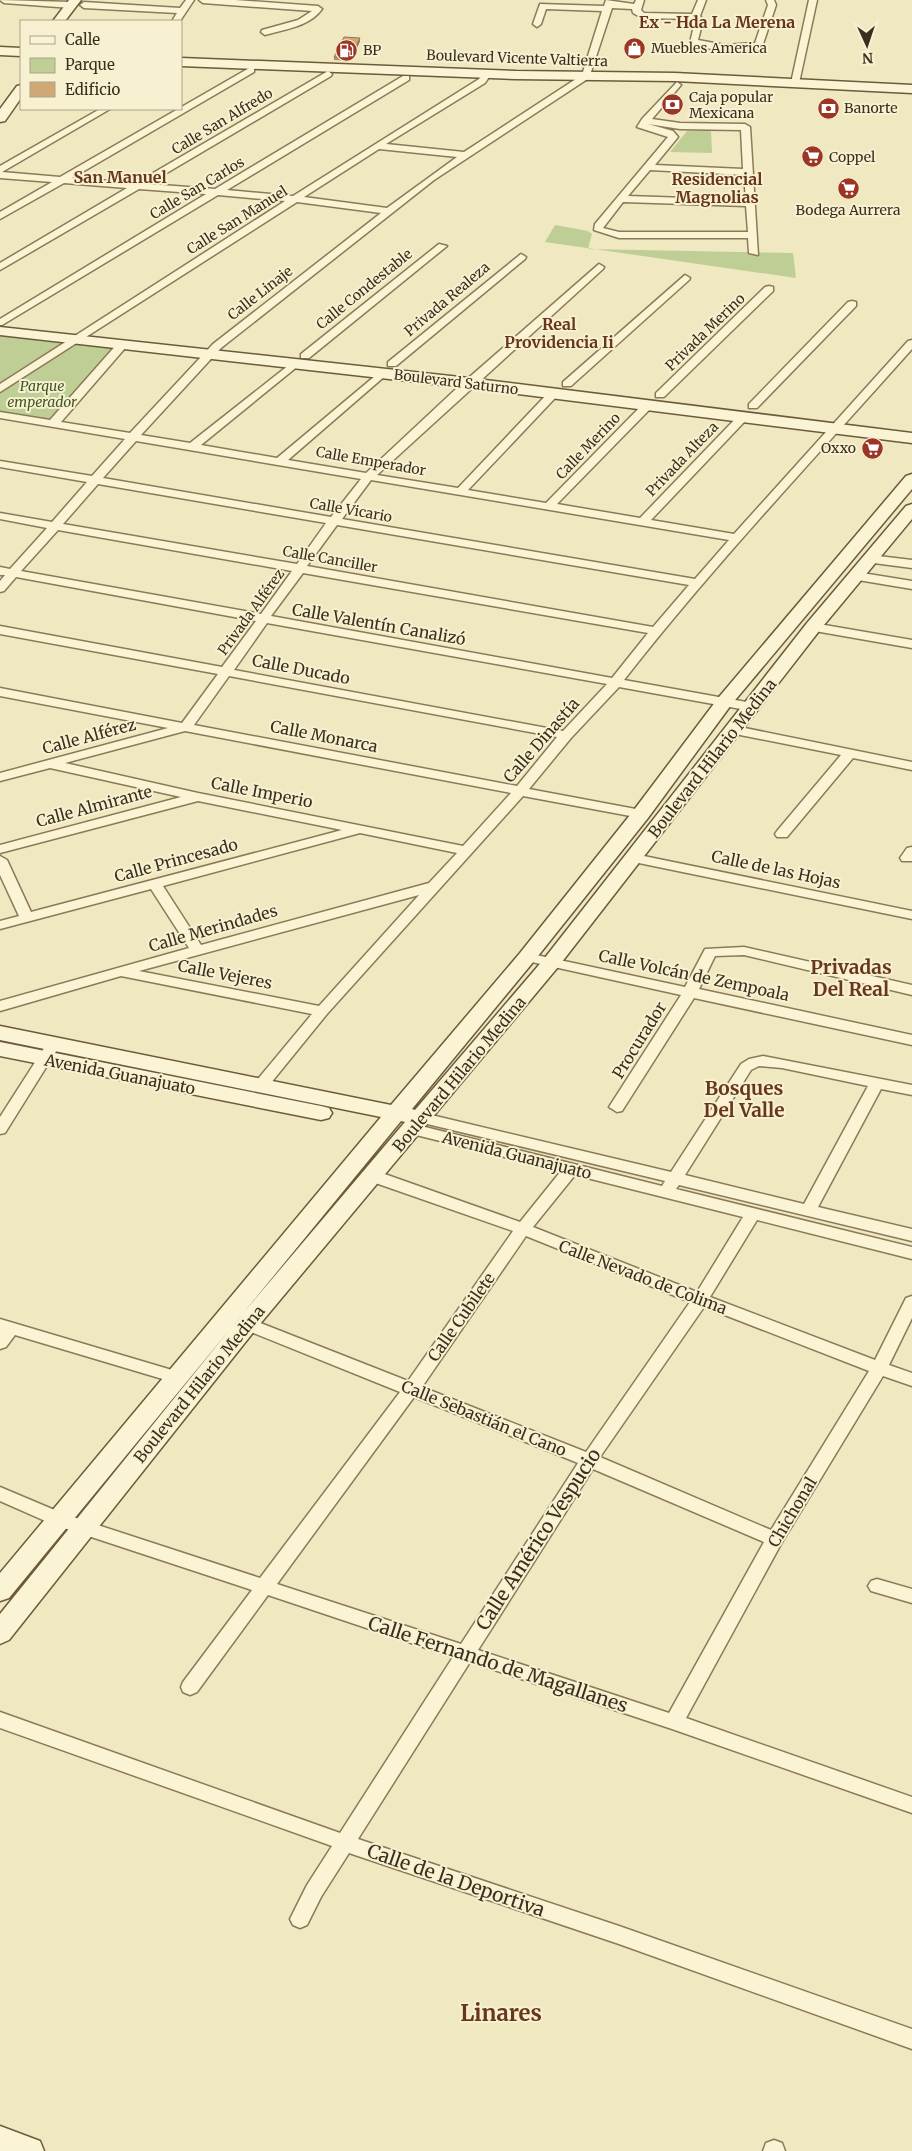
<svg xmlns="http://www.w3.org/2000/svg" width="912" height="2151" font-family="Merriweather,serif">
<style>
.green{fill:#bfce95}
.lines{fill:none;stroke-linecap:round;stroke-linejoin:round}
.street-casing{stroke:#8a7a58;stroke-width:3}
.secondary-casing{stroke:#6c5a3b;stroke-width:3}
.street{fill:#faf4d5;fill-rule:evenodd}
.secondary{fill:#faf4d5;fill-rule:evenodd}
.wall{fill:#b29065}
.shaded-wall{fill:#917653}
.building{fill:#cfa876;stroke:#917653}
.labels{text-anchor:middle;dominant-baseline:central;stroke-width:4;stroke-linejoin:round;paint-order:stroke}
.far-poi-label{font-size:14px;fill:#392f1d;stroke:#f7f1d1;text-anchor:start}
.far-street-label{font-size:14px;fill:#392f1d;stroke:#f7f1d1}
.far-park-label{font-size:14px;font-style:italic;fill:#425623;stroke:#f7f1d1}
.far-quarter-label{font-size:16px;font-weight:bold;fill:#67361b;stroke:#f7f1d1}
.street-label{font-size:16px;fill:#392f1d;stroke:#f7f1d1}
.quarter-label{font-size:19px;font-weight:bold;fill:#67361b;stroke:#f7f1d1}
.near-street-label{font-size:19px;fill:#392f1d;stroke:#f7f1d1}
.near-quarter-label{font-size:22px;font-weight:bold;fill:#67361b;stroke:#f7f1d1}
</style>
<rect width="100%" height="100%" fill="#f0e8c1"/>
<g class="green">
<polygon points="711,130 712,153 670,152 687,131"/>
<polygon points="555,225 588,231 592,234 588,249 793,253 796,278 545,242"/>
<polygon points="0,333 122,345 53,424 0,414 0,389 64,346 0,383"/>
</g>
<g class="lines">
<defs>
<g id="street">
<polygon points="0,0 71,2 75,5 71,8 4,3"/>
<polygon points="186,0 194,0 180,21 172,21 177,13 84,8 80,5 84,2 180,8"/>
<path d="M199,0H235L318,6L322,9C309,27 285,29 265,35L261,32L262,30L298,20L312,11L203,3Z"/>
<path d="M606,0L634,4L636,0H644L641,10L644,13L692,14L698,0H706L700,16L703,20L698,40L725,45L755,43L768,5L766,0H774L776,5L762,47C739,53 712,52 690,43L695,21L693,19L642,18L633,13L632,9L612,8L589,78L434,180L221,348L141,435L190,443L294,361L299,364L298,366L201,445L277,458L381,371L386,374L385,376L288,460L366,473L457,388L599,264L604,267L603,269L377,475L458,488L549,392L553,391L558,394L557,396L468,490L546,503L643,404H651V408L557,504L640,518L739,415L743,414L748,417L747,419L651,520L734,534L908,341L912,340V349C815,458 714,565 624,680L752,703L758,707L752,711L619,687L571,738L529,789L641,810L648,814L646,817L641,818L523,796L327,1014L266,1089L261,1090L253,1085L312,1014L121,976L0,1011V1001L189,948L151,889L0,929V921L19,916L0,875V856L7,860L31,912L342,830L198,801L0,853V845L181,797L50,768L0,781V773L168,728L0,696V688L182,723L218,674L0,634V626L222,667L256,621L16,577L4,591L0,592V581L5,575H0V567L10,569L47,528L0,519V513L52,522L87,482L0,467V461L92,476L125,439L0,418V412L50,420L118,343H126V347L61,422L130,433L213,344L381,213L297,202L0,392V384L285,201L218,195L2,325H0V319L206,194L139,189L0,270V263L127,188L64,183L0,219V212L52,182L0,178V166L100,109H110L2,172L60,177L251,67L254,68V72L72,178L136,183L328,71L332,74L331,76L148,184L215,189L403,76H409V80L227,190L293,196L479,79L484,72H490L491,74L485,83L386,144L464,152L582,75L602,11L546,9L541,24L537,27L533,24L540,4L604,6ZM379,149L457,157L387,208L304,197ZM136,441L361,479L331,517L103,478ZM371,480L729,540L695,579L342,519ZM98,484L326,523L297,564L63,524ZM337,525L689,585L653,627L307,566ZM58,530L292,571L261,614L21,571ZM303,573L648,633L612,678L271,616ZM267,623L607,684L563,731L234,670ZM229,676L557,737L517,786L194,725ZM185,731L511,793L463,846L198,793L65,763ZM360,833L457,853L429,883L201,945L163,886ZM419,895L319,1006L139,971Z"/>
<polygon points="809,0 817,0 799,83 795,86 791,83"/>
<path d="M677,82L681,85L652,119L680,123L745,124L750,127L758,255L749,253L748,238H619L594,230L595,224L668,137L637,127L642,119ZM648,124L680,129L741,130L743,169L655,165L678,137L673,131ZM650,170L744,175L746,200L628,196ZM623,202L746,206L748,232H619L603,228Z"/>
<polygon points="439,244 447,246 309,358 301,358 301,354"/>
<polygon points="521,254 526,257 525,259 396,366 388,366 388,362"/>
<polygon points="685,275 690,278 689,280 571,386 563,386 563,382"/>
<polygon points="769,286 773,287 773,291 664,397 656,397 656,393 765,287"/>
<polygon points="852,301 856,302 856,306 757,408 749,408 749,404 848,302"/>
<polygon points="870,555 912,560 912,568 866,562 864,559"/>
<polygon points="856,572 912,581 912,589 852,579 852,573"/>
<polygon points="813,623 912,640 912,648 809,630 807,627"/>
<polygon points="735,726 912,762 912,770 853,758 787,837 777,837 775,834 777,831 841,755 730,733 729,730"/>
<polygon points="912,847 912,861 902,861 900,858 907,848"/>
<polygon points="634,854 912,911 912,919 629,861 627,858 629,855"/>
<polygon points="744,947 912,985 912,995 744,955 715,956 699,989 912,1035 912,1045 694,998 622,1111 617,1112 609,1107 681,995 527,961 520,957 527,953 685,987 705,949"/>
<polygon points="53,1040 60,1045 5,1133 0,1134 0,1117 48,1042"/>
<path d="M763,1056L912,1085V1095L881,1089L818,1207L912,1229V1241L679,1185L676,1189L912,1247V1259L757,1220L710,1297L875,1360L906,1298L912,1296V1318L889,1365L912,1373V1386L883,1376L781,1544L686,1718L912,1797V1813L672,1729L470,1662L358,1839L619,1926L912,2029V2049L619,1944L349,1853L321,1897L307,1925L300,1928L293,1925L290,1919L307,1885L332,1846L0,1728V1712L340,1833L453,1657L268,1595L197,1692L190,1695L183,1692L181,1687L183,1682L252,1590L52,1524L0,1501V1487L64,1514L260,1578L400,1392L241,1328L239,1324L241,1320L247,1318L253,1320L408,1381L513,1231L367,1180L365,1176L367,1172H379L520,1222L561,1171L408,1133L405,1129L408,1125L413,1124L662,1186L665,1181L423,1123L418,1122L415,1118L418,1114L423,1113L671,1172L741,1064L749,1059ZM759,1066L782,1068L868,1086L804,1204L685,1175L751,1070ZM575,1175L743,1217L697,1292L533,1227ZM526,1236L690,1302L586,1452L422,1387ZM704,1307L869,1371L771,1530L600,1457ZM414,1397L578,1463L461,1644L277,1584ZM593,1469L764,1542L669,1713L478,1650Z"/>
<polygon points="0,1319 182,1373 184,1377 182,1381 176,1383 15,1335 6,1347 0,1349"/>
<polygon points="877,1579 912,1589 912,1603 871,1591 868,1586 871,1581"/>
<polygon points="774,2140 782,2143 785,2151 763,2151 766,2143"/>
</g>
<g id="secondary">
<polygon points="69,0 81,0 65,21 53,21"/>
<polygon points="0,47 21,48 21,56 0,55"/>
<polygon points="181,58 516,71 675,73 912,85 912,93 675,81 516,79 181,66"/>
<polygon points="21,85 21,98 5,121 0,122 0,109 17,86"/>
<polygon points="0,327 469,378 912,433 912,443 469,388 0,335"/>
<polygon points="912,474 912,489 731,705 648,818 534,961 412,1109 415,1110 544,959 807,623 906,506 912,504 912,519 819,631 558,967 255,1330 9,1640 0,1644 0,1614 239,1318 405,1122 401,1121 9,1598 0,1601 0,1573 381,1117 0,1040 0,1026 391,1105 520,953 634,810 719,697 906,476"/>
<polygon points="0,1042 321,1106 329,1108 332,1113 329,1118 321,1120 0,1056"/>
<polygon points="0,2126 40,2141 44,2151 0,2151"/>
</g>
</defs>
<use href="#street" class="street-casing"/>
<use href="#secondary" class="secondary-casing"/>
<use href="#street" class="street"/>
<use href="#secondary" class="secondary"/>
</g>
<polygon class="wall" points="360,41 351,61 334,60 334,57"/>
<polygon class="shaded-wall" points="360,38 360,41 351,61 350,58"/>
<polygon class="building" points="344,37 360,38 350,58 334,57"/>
<defs>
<symbol id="shop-disc" viewBox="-11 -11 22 22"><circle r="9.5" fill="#9b3626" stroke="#f7f1d1"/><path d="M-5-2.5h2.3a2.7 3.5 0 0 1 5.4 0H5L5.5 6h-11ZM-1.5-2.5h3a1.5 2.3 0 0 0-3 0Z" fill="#fff"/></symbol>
<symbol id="fuel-disc" viewBox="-11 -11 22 22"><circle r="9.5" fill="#9b3626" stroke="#f7f1d1"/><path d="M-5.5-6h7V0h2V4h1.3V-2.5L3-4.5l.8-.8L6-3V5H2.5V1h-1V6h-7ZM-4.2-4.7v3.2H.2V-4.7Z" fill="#fff"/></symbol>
<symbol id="bank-disc" viewBox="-11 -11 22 22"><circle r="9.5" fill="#9b3626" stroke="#f7f1d1"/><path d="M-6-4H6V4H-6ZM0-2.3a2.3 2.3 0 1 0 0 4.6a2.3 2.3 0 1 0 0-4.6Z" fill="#fff"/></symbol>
<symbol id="supermarket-disc" viewBox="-11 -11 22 22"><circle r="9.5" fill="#9b3626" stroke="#f7f1d1"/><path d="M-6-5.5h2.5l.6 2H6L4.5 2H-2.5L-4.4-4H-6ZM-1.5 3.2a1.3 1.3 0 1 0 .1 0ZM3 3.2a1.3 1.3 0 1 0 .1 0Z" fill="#fff"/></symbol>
</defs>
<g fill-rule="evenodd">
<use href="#shop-disc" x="622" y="36" width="25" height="25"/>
<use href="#fuel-disc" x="334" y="38" width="25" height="25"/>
<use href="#bank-disc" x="660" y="92" width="25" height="25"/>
<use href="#bank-disc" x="816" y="96" width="25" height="25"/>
<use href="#supermarket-disc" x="800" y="144" width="25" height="25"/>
<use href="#supermarket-disc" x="836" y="176" width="25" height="25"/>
<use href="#supermarket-disc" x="860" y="436" width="25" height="25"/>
</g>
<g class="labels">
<g class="far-poi-label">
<text x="651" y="48">Muebles America</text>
<text x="363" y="50">BP</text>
<text x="689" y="97">Caja popular<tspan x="689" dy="16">Mexicana</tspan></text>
<text x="844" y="108">Banorte</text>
<text x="829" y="157">Coppel</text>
<text x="848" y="210" text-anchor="middle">Bodega Aurrera</text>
<text x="856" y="448" text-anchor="end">Oxxo</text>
</g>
<g class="far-street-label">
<text transform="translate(517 58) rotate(2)">Boulevard Vicente Valtierra</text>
<text transform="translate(222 121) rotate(-31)">Calle San Alfredo</text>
<text transform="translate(197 188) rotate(-31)">Calle San Carlos</text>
<text transform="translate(237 220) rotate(-32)">Calle San Manuel</text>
<text transform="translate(364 289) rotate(-39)">Calle Condestable</text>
<text transform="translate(260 293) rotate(-38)">Calle Linaje</text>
<text transform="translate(447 299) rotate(-40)">Privada Realeza</text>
<text transform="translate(705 332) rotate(-44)">Privada Merino</text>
<text transform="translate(456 382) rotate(7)">Boulevard Saturno</text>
<text transform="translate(588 446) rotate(-46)">Calle Merino</text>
<text transform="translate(682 459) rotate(-46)">Privada Alteza</text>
<text transform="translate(371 461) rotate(10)">Calle Emperador</text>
<text transform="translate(351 510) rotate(10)">Calle Vicario</text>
<text transform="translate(330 559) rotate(10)">Calle Canciller</text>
<text transform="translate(251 612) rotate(-54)">Privada Alférez</text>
</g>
<g class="far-park-label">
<text x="42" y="386">Parque<tspan x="42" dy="16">emperador</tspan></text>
</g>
<g class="far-quarter-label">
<text x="717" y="22">Ex - Hda La Merena</text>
<text x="120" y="177">San Manuel</text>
<text x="717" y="179">Residencial<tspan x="717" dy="18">Magnolias</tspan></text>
<text x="559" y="324">Real<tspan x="559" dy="18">Providencia Ii</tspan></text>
</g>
<g class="street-label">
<text transform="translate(379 624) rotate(10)">Calle Valentín Canalizó</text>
<text transform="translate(301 669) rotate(11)">Calle Ducado</text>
<text transform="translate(89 736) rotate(-15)">Calle Alférez</text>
<text transform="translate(324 736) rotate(11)">Calle Monarca</text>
<text transform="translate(541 740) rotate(-49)">Calle Dinastía</text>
<text transform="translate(712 758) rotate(-52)">Boulevard Hilario Medina</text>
<text transform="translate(262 792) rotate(11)">Calle Imperio</text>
<text transform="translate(94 806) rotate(-15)">Calle Almirante</text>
<text transform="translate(176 860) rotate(-15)">Calle Princesado</text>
<text transform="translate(776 869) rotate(12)">Calle de las Hojas</text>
<text transform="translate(213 928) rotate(-16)">Calle Merindades</text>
<text transform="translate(225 974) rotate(11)">Calle Vejeres</text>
<text transform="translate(694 975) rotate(12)">Calle Volcán de Zempoala</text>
<text transform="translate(639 1040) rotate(-58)">Procurador</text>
<text transform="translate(120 1074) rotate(11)">Avenida Guanajuato</text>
<text transform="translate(459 1074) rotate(-50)">Boulevard Hilario Medina</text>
<text transform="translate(517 1155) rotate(14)">Avenida Guanajuato</text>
<text transform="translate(643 1277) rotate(21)">Calle Nevado de Colima</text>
<text transform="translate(461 1317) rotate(-55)">Calle Cubilete</text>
<text transform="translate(199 1384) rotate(-51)">Boulevard Hilario Medina</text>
<text transform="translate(484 1418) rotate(22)">Calle Sebastián el Cano</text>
<text transform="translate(792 1512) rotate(-59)">Chichonal</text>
</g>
<g class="quarter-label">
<text x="851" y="967">Privadas<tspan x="851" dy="22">Del Real</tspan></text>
<text x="744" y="1088">Bosques<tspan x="744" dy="22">Del Valle</tspan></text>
</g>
<g class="near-street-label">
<text transform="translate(538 1539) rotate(-57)">Calle Américo Vespucio</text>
<text transform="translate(498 1664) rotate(18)">Calle Fernando de Magallanes</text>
<text transform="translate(456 1880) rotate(19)">Calle de la Deportiva</text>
</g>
<g class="near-quarter-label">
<text x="501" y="2013">Linares</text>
</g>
</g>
<rect x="20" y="20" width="162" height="90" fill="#f7f1d1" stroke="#aba389"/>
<rect x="30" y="36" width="25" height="8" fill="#faf4d5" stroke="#aba389"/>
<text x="65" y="45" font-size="15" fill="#392f1d">Calle</text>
<rect x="30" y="58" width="25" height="15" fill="#bfce95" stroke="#aba389"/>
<text x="65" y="70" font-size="15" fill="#392f1d">Parque</text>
<rect x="30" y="82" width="25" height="15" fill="#cfa876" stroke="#aba389"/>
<text x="65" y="95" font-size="15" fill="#392f1d">Edificio</text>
<g transform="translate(867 45) rotate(177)" stroke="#f7f1d1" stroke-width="4" paint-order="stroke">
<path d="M0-4L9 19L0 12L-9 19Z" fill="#392f1d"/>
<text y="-8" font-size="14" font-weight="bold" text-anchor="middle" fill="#392f1d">N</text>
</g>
</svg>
